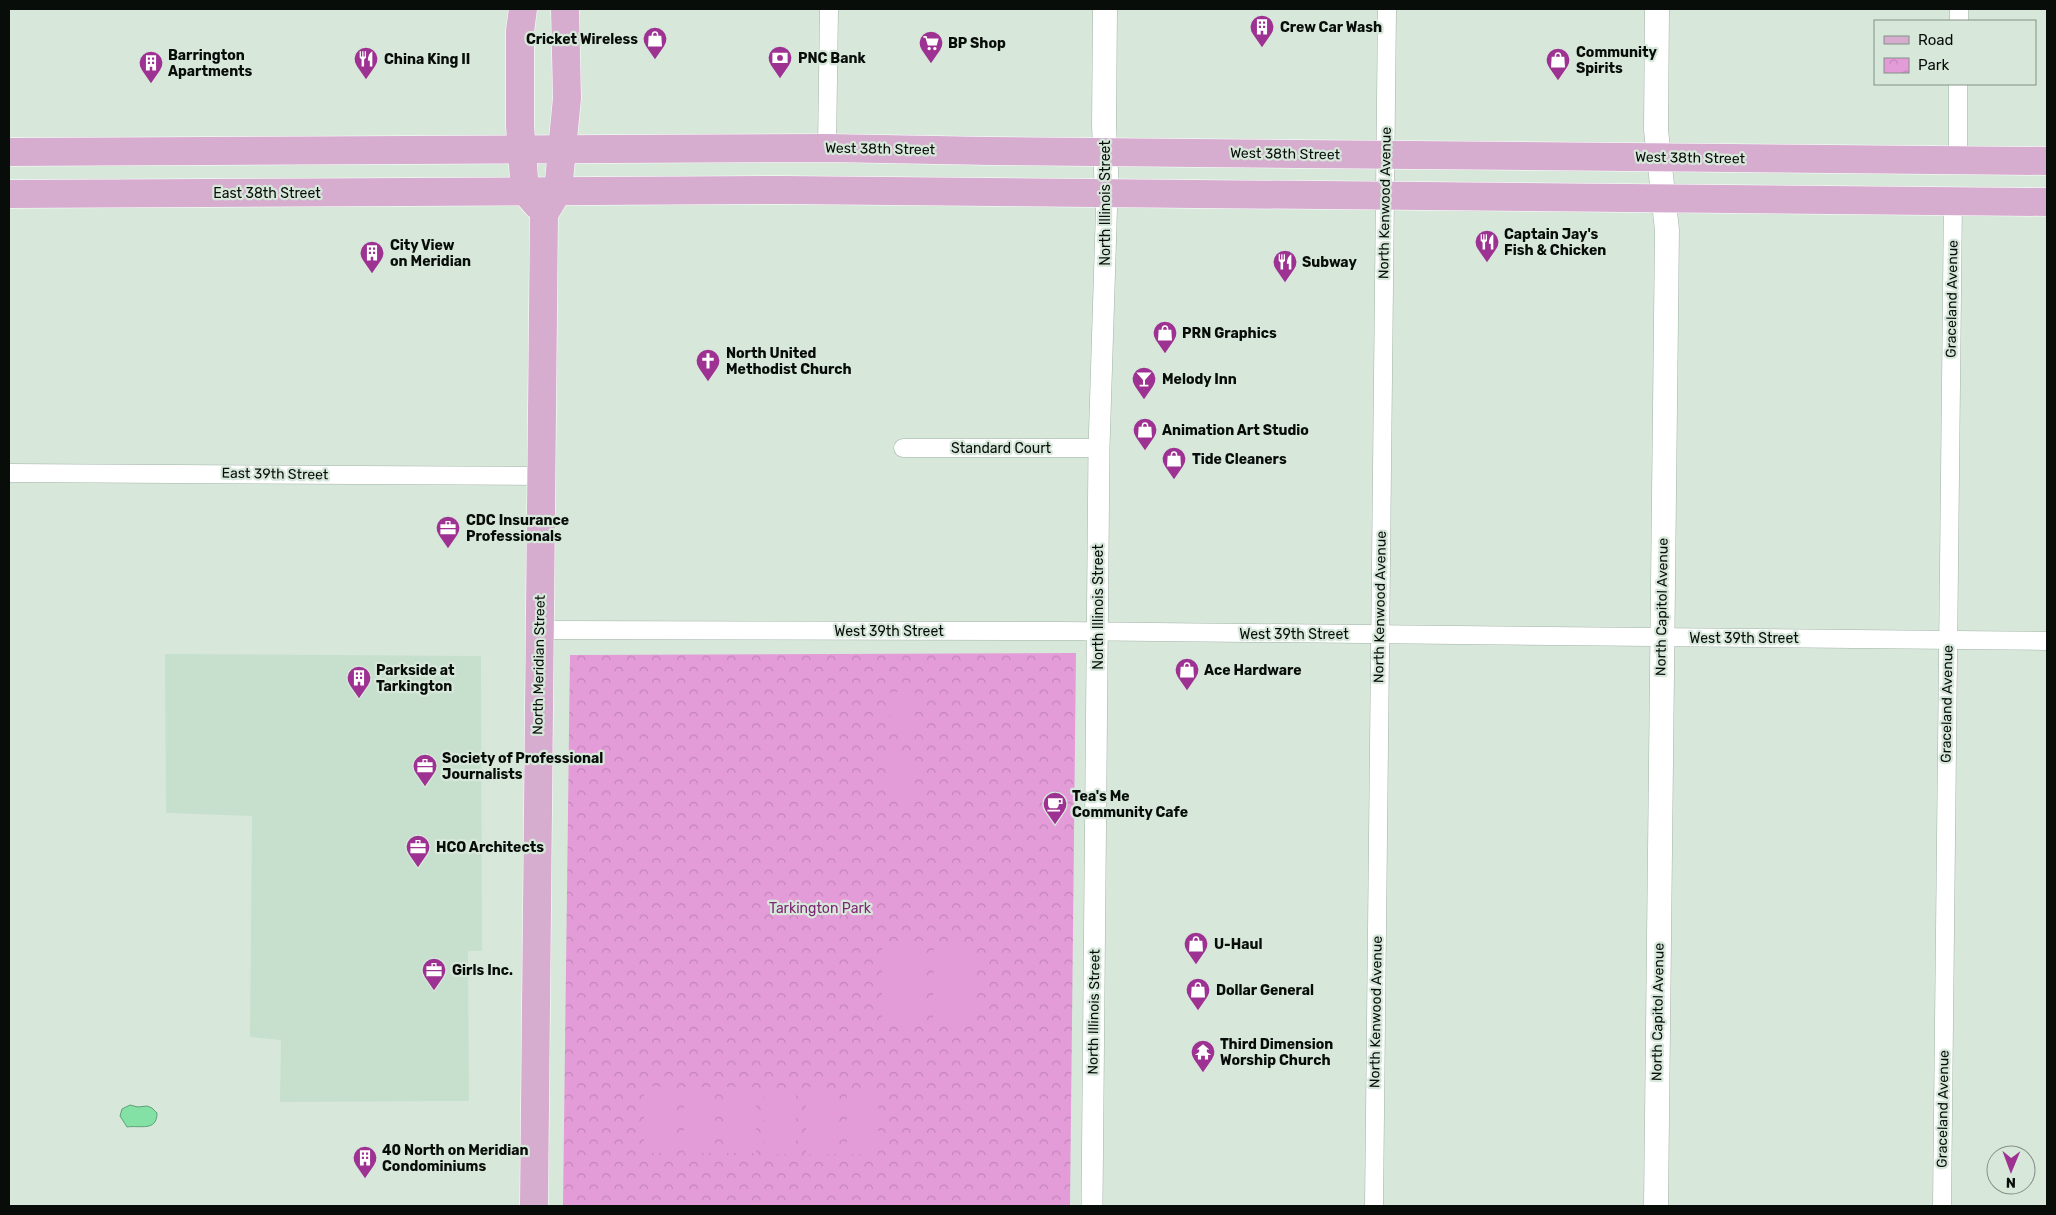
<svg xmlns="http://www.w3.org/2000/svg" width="2056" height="1215" font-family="Rubik,sans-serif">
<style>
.built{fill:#c7dfcd}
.park{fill:url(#park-crowns)}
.pitch{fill:#e49cd8}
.water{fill:#84e1a5;stroke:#5fa176}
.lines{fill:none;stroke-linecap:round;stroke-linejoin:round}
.minor-casing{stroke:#a2b3a7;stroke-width:19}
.tertiary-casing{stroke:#a2b3a7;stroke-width:22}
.secondary-casing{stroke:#a2b3a7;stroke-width:25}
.primary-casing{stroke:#fff;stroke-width:29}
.minor{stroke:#fff;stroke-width:18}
.tertiary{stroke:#fff;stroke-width:21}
.secondary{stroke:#fff;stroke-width:24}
.primary{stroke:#d6accf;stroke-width:28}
.labels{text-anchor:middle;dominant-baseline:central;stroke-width:4.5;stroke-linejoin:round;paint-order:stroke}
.poi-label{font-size:14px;font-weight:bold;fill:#080d09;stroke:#d7e8db;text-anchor:start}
.street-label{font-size:14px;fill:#080d09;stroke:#d7e8db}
.park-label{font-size:14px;fill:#7e2574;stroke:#d7e8db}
</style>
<defs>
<pattern id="park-crowns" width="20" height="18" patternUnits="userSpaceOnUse" patternTransform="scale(1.25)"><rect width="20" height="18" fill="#e49cd8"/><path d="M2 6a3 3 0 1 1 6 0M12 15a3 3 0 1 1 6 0" fill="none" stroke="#c285b8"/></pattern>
</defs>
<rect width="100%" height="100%" fill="#d7e8db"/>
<polygon class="built" points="165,654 481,656 482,951 468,951 469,1101 280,1102 281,1040 250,1037 252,816 166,813"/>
<polygon class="park" points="1076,653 1070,1206 563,1206 570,655"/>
<g class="pitch">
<rect x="890" y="692" width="25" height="42"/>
<rect x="889" y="753" width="26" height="42"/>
<polygon points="882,941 926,941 925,1021 882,1020"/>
<polygon points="934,942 976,942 976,1021 933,1021"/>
<polygon points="644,1086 675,1087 675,1153 644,1153"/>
<rect x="684" y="1087" width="31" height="66"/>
<rect x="725" y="1087" width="31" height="66"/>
<polygon points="806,1087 837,1088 837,1154 806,1154"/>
<rect x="765" y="1088" width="31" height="66"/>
<rect x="847" y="1088" width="31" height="66"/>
</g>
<path class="water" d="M130,1105L138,1107L147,1106L152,1108L157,1113C157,1132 140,1125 127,1127L120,1116L122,1109Z"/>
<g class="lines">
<defs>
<g id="minor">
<polyline points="1959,21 1959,9"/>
<polyline points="1958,84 1958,161"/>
<polyline points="827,148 829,9"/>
<polyline points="903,448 1099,448"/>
<polyline points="9,473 542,476"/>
<polyline points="541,630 1061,631 2047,641"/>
<polyline points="1374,1206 1387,9"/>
<polyline points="1942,1206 1953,201"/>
</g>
<polyline id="tertiary" points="1092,1206 1099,448 1107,193"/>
<g id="secondary">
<polyline points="1105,9 1104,125 1107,193"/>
<polyline points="1656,1206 1667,230 1656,130 1657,9"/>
</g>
<g id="primary">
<polyline points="523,9 520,31 520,126 525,191 537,205"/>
<polyline points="9,152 827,148 990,151 2047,161"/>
<polyline points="9,194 784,190 2047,202"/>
<polyline points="534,1206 544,214 558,191 567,98 565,9"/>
</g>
</defs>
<use href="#minor" class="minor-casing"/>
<use href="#tertiary" class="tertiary-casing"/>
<use href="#secondary" class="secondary-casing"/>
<use href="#primary" class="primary-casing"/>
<use href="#minor" class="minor"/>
<use href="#tertiary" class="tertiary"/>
<use href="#secondary" class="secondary"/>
<use href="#primary" class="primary"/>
</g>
<defs>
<symbol id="building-pin" viewBox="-11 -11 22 30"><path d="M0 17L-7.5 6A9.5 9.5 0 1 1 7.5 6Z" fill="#9e3292" stroke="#d7e8db"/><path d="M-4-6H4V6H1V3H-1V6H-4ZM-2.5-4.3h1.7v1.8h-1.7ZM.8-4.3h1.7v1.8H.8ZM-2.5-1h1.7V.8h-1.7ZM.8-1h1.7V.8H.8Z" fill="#fff"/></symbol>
<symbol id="shop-pin" viewBox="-11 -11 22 30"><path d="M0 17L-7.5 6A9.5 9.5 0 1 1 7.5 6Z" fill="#9e3292" stroke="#d7e8db"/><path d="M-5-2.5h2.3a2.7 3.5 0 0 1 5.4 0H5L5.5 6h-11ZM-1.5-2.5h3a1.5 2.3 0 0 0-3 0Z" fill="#fff"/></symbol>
<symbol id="supermarket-pin" viewBox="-11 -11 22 30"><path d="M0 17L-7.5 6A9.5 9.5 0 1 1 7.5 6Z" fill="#9e3292" stroke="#d7e8db"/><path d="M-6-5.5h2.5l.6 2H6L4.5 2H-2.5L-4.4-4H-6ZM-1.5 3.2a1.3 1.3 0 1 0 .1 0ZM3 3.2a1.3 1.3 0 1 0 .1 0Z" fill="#fff"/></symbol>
<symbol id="bank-pin" viewBox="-11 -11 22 30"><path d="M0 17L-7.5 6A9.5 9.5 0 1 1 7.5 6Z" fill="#9e3292" stroke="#d7e8db"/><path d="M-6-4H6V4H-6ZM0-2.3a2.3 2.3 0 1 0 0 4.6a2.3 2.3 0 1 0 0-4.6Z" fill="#fff"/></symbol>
<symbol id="restaurant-pin" viewBox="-11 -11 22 30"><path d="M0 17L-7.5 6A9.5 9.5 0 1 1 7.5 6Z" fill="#9e3292" stroke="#d7e8db"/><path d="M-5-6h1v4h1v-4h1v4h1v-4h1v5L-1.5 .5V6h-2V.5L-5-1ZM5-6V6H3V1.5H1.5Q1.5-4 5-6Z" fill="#fff"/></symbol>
<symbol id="church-pin" viewBox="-11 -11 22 30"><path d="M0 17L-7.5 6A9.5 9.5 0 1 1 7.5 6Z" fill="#9e3292" stroke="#d7e8db"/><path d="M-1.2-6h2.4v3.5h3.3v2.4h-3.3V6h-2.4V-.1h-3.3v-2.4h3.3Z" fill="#fff"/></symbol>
<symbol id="bar-pin" viewBox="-11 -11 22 30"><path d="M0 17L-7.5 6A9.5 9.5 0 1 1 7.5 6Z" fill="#9e3292" stroke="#d7e8db"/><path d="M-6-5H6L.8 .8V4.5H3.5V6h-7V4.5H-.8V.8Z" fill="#fff"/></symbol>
<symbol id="office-pin" viewBox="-11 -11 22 30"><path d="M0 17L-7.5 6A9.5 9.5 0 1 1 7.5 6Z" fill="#9e3292" stroke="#d7e8db"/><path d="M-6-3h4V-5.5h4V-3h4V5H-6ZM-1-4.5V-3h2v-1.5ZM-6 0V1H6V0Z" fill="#fff"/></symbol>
<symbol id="cafe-pin" viewBox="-11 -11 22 30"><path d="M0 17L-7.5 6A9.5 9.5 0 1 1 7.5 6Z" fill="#9e3292" stroke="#d7e8db"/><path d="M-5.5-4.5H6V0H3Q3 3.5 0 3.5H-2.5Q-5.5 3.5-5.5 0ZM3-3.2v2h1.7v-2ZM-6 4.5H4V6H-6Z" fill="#fff"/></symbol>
<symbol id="temple-pin" viewBox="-11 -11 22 30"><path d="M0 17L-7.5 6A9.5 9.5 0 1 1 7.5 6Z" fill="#9e3292" stroke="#d7e8db"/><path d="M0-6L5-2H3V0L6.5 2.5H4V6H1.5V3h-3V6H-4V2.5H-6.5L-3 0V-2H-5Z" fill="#fff"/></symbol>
</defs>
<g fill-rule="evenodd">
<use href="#building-pin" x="1248" y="13" width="28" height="38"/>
<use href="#shop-pin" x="641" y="25" width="28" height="38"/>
<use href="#supermarket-pin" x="917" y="29" width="28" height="38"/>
<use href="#bank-pin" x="766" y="44" width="28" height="38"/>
<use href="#restaurant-pin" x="352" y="45" width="28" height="38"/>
<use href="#shop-pin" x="1544" y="46" width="28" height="38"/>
<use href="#building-pin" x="137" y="49" width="28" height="38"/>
<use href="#restaurant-pin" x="1473" y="228" width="28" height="38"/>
<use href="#building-pin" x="358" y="239" width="28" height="38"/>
<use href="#restaurant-pin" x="1271" y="248" width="28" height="38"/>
<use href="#shop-pin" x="1151" y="319" width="28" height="38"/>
<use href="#church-pin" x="694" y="347" width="28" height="38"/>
<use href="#bar-pin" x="1130" y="365" width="28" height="38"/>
<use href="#shop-pin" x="1131" y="416" width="28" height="38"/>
<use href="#shop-pin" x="1160" y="445" width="28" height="38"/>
<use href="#office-pin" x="434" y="514" width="28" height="38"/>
<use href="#shop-pin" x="1173" y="656" width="28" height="38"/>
<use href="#building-pin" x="345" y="664" width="28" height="38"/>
<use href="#office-pin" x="411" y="752" width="28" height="38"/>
<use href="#cafe-pin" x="1041" y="790" width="28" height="38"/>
<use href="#office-pin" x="404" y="833" width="28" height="38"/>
<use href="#shop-pin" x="1182" y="930" width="28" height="38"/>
<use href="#office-pin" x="420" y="956" width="28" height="38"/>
<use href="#shop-pin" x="1184" y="976" width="28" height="38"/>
<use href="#temple-pin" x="1189" y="1038" width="28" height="38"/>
<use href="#building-pin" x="351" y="1144" width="28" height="38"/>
</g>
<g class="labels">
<g class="poi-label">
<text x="1280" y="27">Crew Car Wash</text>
<text x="638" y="39" text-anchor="end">Cricket Wireless</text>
<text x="948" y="43">BP Shop</text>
<text x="1576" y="52">Community<tspan x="1576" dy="16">Spirits</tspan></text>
<text x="168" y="55">Barrington<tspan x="168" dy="16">Apartments</tspan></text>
<text x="798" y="58">PNC Bank</text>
<text x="384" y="59">China King II</text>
<text x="1504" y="234">Captain Jay's<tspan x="1504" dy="16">Fish &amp; Chicken</tspan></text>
<text x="390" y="245">City View<tspan x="390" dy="16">on Meridian</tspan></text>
<text x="1302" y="262">Subway</text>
<text x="1182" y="333">PRN Graphics</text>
<text x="726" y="353">North United<tspan x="726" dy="16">Methodist Church</tspan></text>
<text x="1162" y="379">Melody Inn</text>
<text x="1162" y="430">Animation Art Studio</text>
<text x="1192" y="459">Tide Cleaners</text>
<text x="466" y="520">CDC Insurance<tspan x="466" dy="16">Professionals</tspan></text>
<text x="376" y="670">Parkside at<tspan x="376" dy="16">Tarkington</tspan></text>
<text x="1204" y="670">Ace Hardware</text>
<text x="442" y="758">Society of Professional<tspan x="442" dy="16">Journalists</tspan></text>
<text x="1072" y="796">Tea's Me<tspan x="1072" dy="16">Community Cafe</tspan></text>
<text x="436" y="847">HCO Architects</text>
<text x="1214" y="944">U-Haul</text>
<text x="452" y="970">Girls Inc.</text>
<text x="1216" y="990">Dollar General</text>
<text x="1220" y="1044">Third Dimension<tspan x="1220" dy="16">Worship Church</tspan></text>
<text x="382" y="1150">40 North on Meridian<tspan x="382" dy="16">Condominiums</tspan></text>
</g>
<g class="street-label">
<text transform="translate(880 149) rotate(1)">West 38th Street</text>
<text transform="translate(1285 154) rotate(1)">West 38th Street</text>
<text transform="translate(1690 158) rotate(1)">West 38th Street</text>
<text x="267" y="193">East 38th Street</text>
<text transform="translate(1105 203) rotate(-90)">North Illinois Street</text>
<text transform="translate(1385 203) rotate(-89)">North Kenwood Avenue</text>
<text transform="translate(1952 299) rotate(-89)">Graceland Avenue</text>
<text x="1001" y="448">Standard Court</text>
<text transform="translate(275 474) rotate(1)">East 39th Street</text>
<text transform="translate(1098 607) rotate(-90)">North Illinois Street</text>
<text transform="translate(1380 607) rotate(-89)">North Kenwood Avenue</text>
<text transform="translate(1662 607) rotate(-89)">North Capitol Avenue</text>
<text x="889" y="631">West 39th Street</text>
<text x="1294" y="634">West 39th Street</text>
<text x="1744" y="638">West 39th Street</text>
<text transform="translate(539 665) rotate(-89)">North Meridian Street</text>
<text transform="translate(1947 704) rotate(-89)">Graceland Avenue</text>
<text transform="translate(1094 1012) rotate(-89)">North Illinois Street</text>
<text transform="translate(1376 1012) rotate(-89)">North Kenwood Avenue</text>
<text transform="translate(1658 1012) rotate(-89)">North Capitol Avenue</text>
<text transform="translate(1943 1109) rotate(-89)">Graceland Avenue</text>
</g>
<g class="park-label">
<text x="820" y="908">Tarkington Park</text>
</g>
</g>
<rect width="2056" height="1215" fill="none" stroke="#080d09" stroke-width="20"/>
<rect x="1874" y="20" width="162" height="65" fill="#d7e8db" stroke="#849087"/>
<rect x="1884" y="36" width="25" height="8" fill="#d6accf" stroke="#849087"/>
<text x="1918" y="45" font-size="15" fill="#080d09">Road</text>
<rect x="1884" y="58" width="25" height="15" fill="url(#park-crowns)" stroke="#849087"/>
<text x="1918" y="70" font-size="15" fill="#080d09">Park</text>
<g transform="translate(2011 1170) rotate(181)"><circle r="24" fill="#d7e8db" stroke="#849087"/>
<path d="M0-4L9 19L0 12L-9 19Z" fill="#9e3292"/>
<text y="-8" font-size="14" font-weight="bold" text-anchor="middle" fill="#080d09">N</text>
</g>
</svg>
